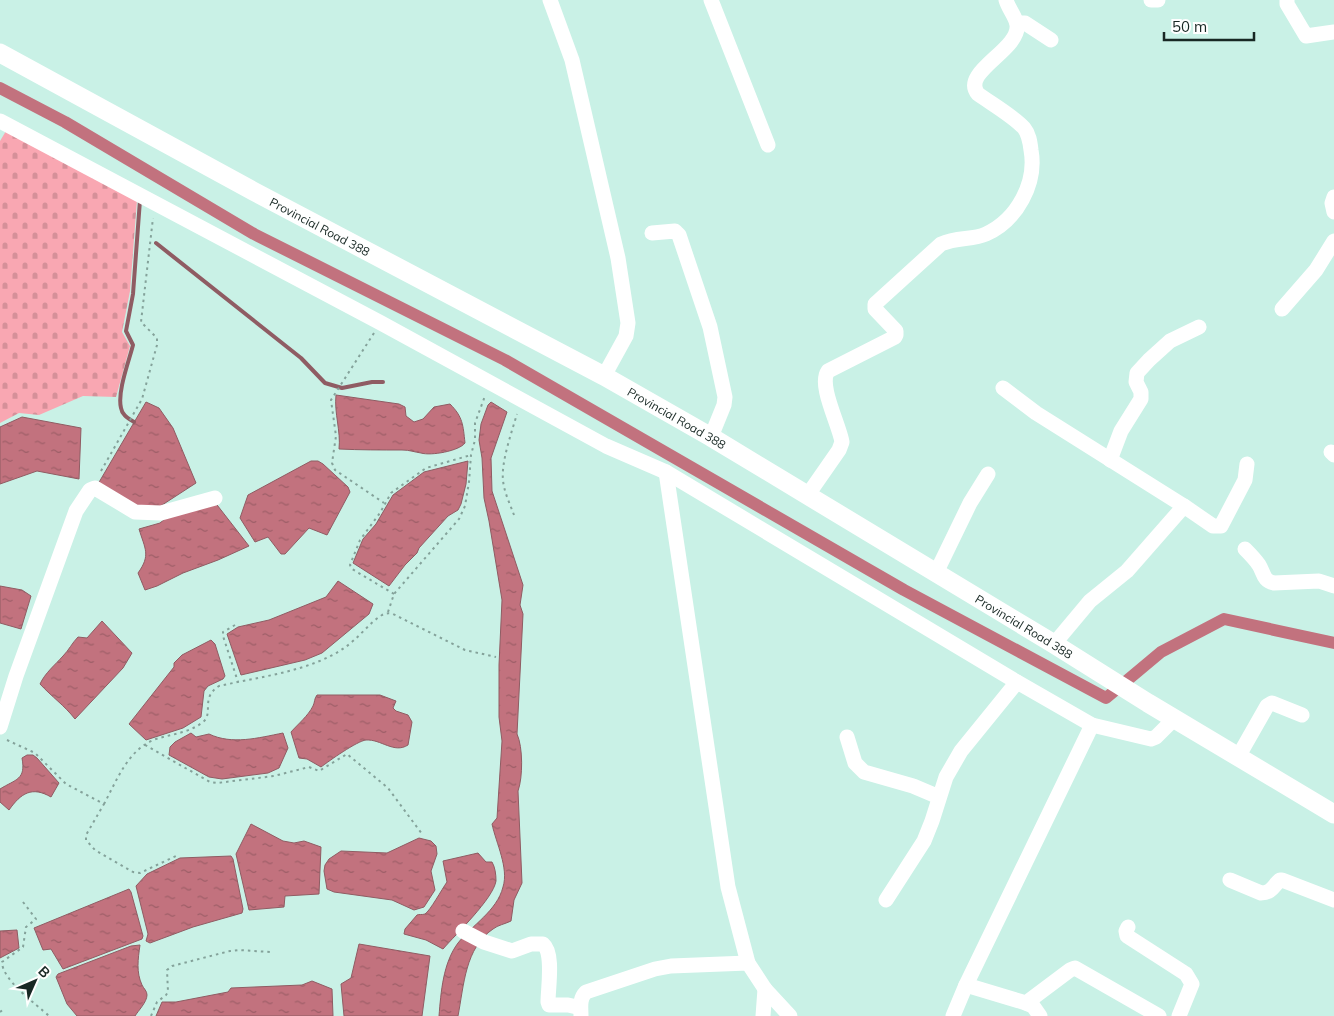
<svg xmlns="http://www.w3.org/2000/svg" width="1334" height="1016" font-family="Mulish,sans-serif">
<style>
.cemetery{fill:url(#cemetery-stones)}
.water{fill:url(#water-ripples);stroke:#8f5c63}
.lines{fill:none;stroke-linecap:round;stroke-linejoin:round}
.stream{stroke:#8f5c63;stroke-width:4}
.canal{stroke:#c2727e;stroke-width:12}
.path{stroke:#84a29a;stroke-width:2;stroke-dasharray:2.5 4;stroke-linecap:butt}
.minor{stroke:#fff;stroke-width:15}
.major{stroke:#fff;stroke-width:19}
.labels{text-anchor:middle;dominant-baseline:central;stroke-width:4;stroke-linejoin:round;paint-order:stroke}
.street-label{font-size:12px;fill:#182824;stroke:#fff}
</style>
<defs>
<pattern id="cemetery-stones" width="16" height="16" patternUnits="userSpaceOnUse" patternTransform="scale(1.25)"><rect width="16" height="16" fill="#f9a7b2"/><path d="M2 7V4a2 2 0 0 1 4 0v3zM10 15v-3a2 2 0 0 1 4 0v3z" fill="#d59099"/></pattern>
<pattern id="water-ripples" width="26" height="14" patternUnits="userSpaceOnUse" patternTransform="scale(1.25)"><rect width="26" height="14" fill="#c2727e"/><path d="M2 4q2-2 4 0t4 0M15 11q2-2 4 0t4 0" fill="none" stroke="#9d5e67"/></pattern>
</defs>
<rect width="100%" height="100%" fill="#c9f1e6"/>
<polygon class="cemetery" points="6,131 137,200 130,291 122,332 130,346 116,397 83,396 39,415 19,413 0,423 0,141"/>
<g class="water">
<path d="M336,395L399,404L405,407L406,416L414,422L423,419L434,407L450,404C463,417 463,425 465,443C459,451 431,456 421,453C414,452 410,450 402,450C381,450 360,450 339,449C341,431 334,413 336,395Z"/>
<polygon points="146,402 159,408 173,428 196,483 159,507 138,508 98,484"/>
<path d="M491,402L507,412L491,458L492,491L523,585L520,605L523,614L517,734C523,747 523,777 518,791L522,883L514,900L511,921C505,924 498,925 493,929C465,948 464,985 458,1016H439C441,992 443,963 458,943C472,925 497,911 503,887C509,868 496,843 492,824L497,818L502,741L499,717V665L502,600L489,521L484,498L482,458L479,440L481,424L488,405Z"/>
<polygon points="22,417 81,428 79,479 37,471 0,484 0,427"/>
<polygon points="311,461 318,461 323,464 348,487 350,492 327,535 309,528 285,554 281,554 268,537 255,542 240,518 248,495"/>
<polygon points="468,461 466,484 461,504 458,510 448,516 419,548 417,553 405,565 389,586 353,563 363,539 376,524 393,495 424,472"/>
<path d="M214,501L249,546L218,560L183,573L157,586L145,590L138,573C151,555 145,549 139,529L160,523L171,514Z"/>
<polygon points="338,581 373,604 369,614 322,653 305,660 241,675 227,634 238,627 269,620 326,597"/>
<polygon points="0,586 22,590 31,596 21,629 0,623"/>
<path d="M102,621L132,653L123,668L75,719C64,705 52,697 40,684C45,673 55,665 63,656C69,650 72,643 78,637L87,638Z"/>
<polygon points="211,640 215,644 225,676 223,679 208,686 204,691 201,717 183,728 146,740 129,724 174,667 174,663 182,655"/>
<path d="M317,695H380L396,701L393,708L396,711L408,715L412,722L408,745C394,754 381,739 366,740C357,741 329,761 321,767L307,759L299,758L291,732C298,724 308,716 313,706C315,702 314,699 317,695Z"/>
<path d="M191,733L196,737L209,734C232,745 258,738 283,733L288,748L279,768L268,773L222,779L209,777L169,755L170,747L175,742Z"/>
<path d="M27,755H33L37,758L59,783L51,797C32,786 21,793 9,810L0,802V789C16,779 26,780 22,758Z"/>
<polygon points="251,824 283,841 294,843 304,841 321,847 319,894 285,896 284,907 249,910 236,854"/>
<polygon points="419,838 431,841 436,846 437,854 431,871 435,890 424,907 414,910 392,900 334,892 327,889 324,871 325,865 329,859 341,851 387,853"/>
<path d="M478,853L486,862H492C495,867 496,874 496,881C493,899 456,934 443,949L426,940L404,934L405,929L417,915C419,914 422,915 425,914C430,911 442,889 447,882L443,861Z"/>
<polygon points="231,856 233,859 243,909 242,913 193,927 150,943 146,941 148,934 136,886 147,874 180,858"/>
<polygon points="129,889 131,892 143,936 142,939 63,969 51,949 43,950 34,928"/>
<polygon points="17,930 19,948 0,958 0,931"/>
<polygon points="359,944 430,956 422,1016 344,1016 341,984 351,978"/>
<path d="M140,945C138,959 136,972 142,985C144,989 147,991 147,995C147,1002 138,1011 135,1016H77L67,1004L56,977L58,974L131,946Z"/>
<polygon points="312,981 332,989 333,1016 156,1016 162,1002 176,1002 228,992 231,988 302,985"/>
</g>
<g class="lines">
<g class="stream">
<polyline points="156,243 301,358 325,383 342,388 372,382 383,382"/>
<path d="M134,422C128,418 122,415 121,408C117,392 129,361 133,345L126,331L133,294L140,200"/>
</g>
<polyline class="canal" points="0,88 65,122 254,234 505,360 904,590 1106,698 1161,652 1224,619 1334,643"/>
<g class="path">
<polyline points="374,333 331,400 336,436 332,463 335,470 384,503"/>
<polyline points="101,471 142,399 157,345 157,338 141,322 153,218"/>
<path d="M514,515C510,504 504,492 503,480C501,462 512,431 517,414"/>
<polyline points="394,594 352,569 350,565 360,540 380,513 391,493 426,468 471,455"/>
<polyline points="388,612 394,594 459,519 465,506 469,482 471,455 475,440 475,423 485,396"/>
<polyline points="235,625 223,632 223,636 238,682"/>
<polyline points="7,740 35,753 66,784 104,804 86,835 86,840 95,850 133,872 140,873 176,856"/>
<polyline points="145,745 210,782 217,783 274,776 309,767 319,771 347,754 388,788 422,834"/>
<path d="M104,804C117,780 128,749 156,739C172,734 189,733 203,722C214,713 200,698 219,686C259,677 311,671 344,648C358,639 369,623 382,615C386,613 389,613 393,614L465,650L496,657"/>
<path d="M23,902L36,919L26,927L23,947L2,962C2,980 36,1004 49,1016"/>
<polyline points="0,1012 5,1008"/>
<polyline points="151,1016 157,1002 166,995 168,992 167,970 172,966 230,951 239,950 270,952"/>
</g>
<g class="minor">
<polyline points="550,0 572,60 618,258 628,323 626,336 604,376"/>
<polyline points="711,0 768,145"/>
<polyline points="1151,0 1158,0"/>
<polyline points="1287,0 1287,4 1306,36 1334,32"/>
<polyline points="1017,23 1025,23 1051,40"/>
<polyline points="0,121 381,323 606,446 666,472 1017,682 1092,725"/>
<polyline points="1334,197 1332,203 1334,212"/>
<polyline points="652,233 675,231 679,235 710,327 725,397 724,405 711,437"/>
<polyline points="1282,309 1316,270 1334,241"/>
<polyline points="1003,388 1036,413 1184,506"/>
<polyline points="1331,452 1334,455"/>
<polyline points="1110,460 1121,431 1141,399 1141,392 1136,382 1137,373 1149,360 1170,341 1199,327"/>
<polyline points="666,472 728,887 748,963"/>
<path d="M807,496L839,450L842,442C839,424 818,385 828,371L895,337L896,335V331L875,309V304L941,244C957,237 973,240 986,234C1017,220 1037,183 1031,150C1030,142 1029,134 1024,128C1013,116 992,104 978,94C960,72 1020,50 1017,25C1016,17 1008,8 1006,0"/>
<path d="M1245,549C1250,554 1255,559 1259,565C1264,573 1263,581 1274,583L1319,581L1334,586"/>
<polyline points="936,573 970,503 988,474"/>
<polyline points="1054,644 1090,601 1127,571 1184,506 1213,526 1221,526 1245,480 1247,464"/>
<polyline points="0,727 16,676 76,511 90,490 95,488 135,512 161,513 215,498"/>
<polyline points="847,737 855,763 864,772 913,786 939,797"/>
<polyline points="1238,757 1267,706 1272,703 1302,715"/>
<path d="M1230,880L1261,893C1272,893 1273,886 1280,880H1282L1334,900"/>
<polyline points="886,900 924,841 932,821 946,777 961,751 1017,682"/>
<polyline points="1128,927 1126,931 1127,936 1186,974 1192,984 1179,1016"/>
<path d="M463,931L484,942L512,951L531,944H543C554,953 548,988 548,1002L549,1005H568L577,1007"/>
<polyline points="966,985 1026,1003 1070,970 1075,968 1159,1016"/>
<polyline points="1026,1003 1033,1006 1040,1016"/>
<path d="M581,1016C581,1007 579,999 586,992L655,969L671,966L748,963L765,989L790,1016"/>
<polyline points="763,1016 765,989"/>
<polyline points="953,1016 966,985 1092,725 1151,739 1156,737 1174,719"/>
</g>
<path class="major" id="s1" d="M0,53L253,191L604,376L711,437L1054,644L1148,703L1334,814"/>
</g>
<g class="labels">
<g class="street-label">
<text stroke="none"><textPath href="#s1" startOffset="364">Provincial Road 388</textPath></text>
<text stroke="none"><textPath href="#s1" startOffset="769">Provincial Road 388</textPath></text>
<text stroke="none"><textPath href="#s1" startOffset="1174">Provincial Road 388</textPath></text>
</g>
</g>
<g transform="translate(35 981) rotate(45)" stroke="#ffffff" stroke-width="4" paint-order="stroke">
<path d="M0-4L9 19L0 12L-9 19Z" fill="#182824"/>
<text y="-8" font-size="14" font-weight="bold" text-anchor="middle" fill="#182824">B</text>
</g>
<path d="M1164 32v8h90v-8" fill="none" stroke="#182824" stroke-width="2.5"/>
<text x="1172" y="32" font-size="15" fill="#182824" stroke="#ffffff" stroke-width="4" paint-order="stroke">50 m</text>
</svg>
